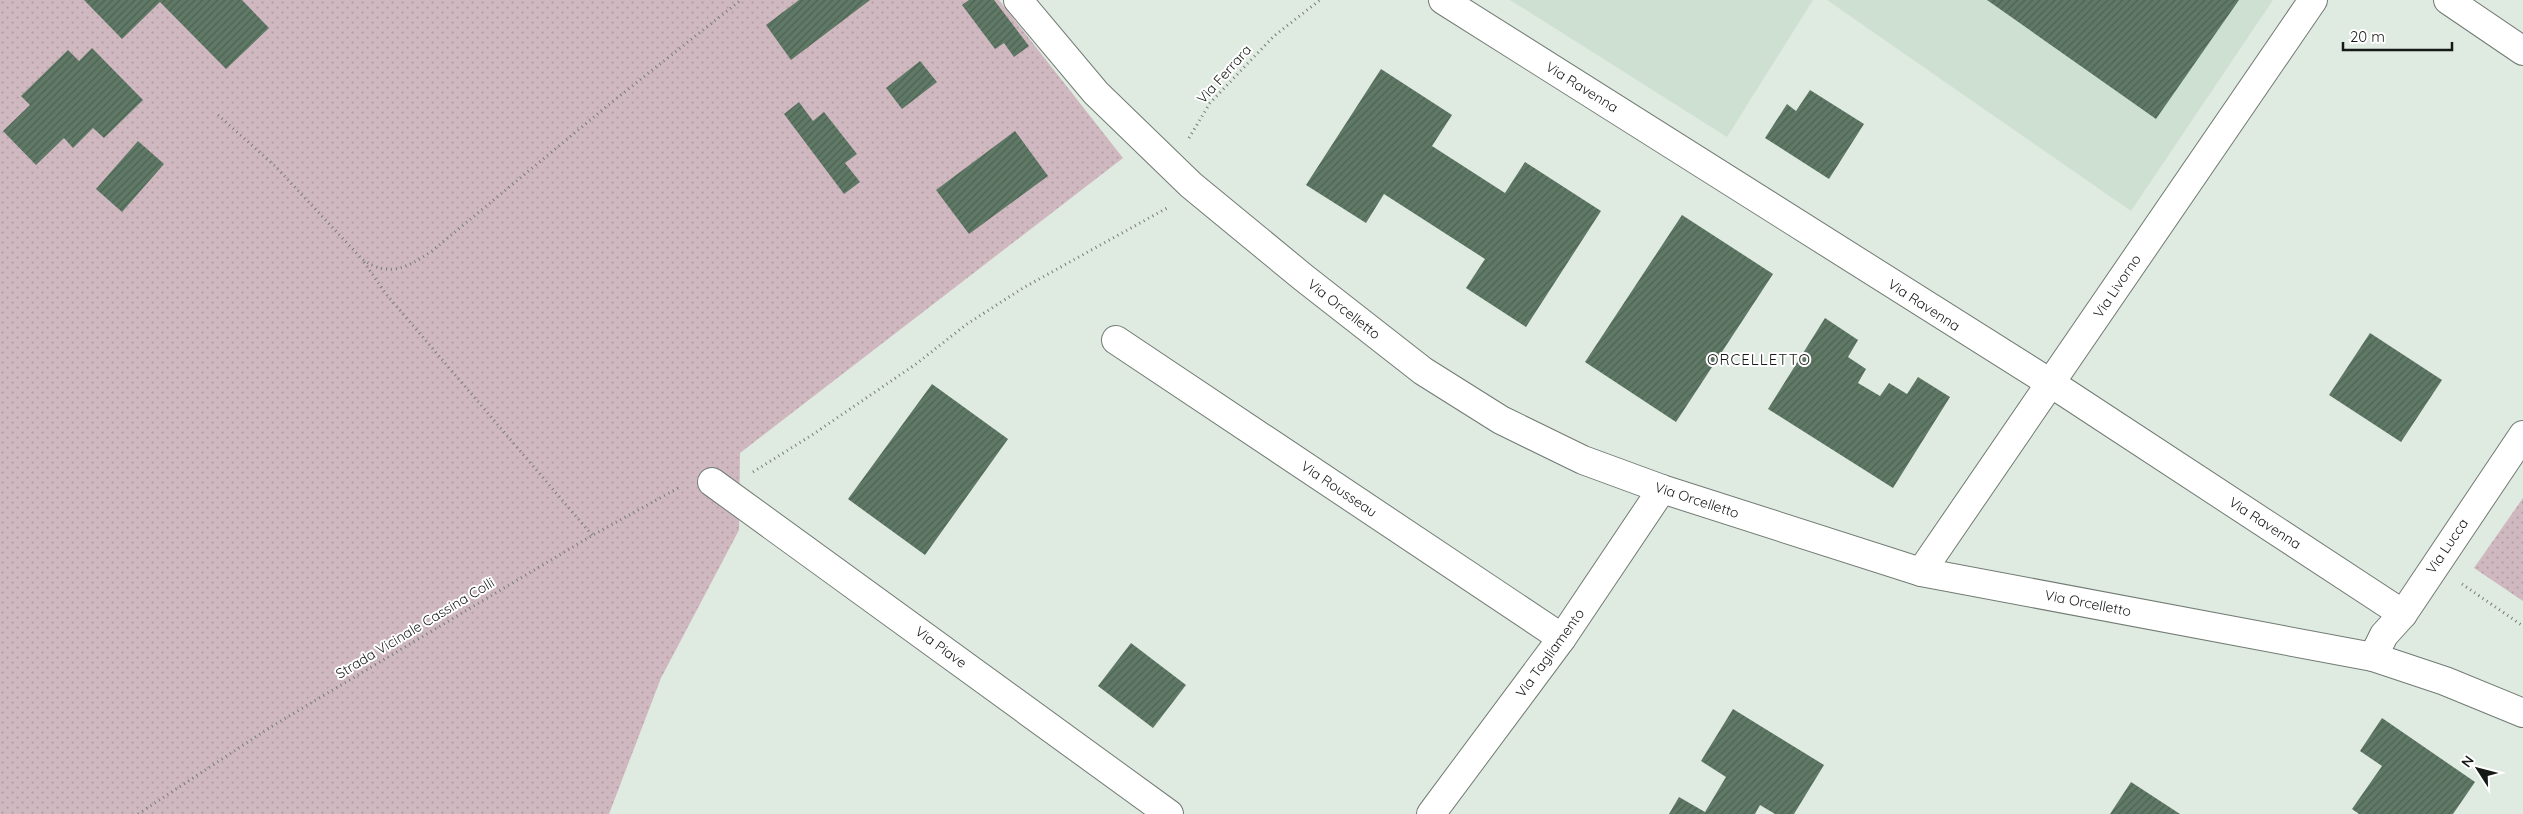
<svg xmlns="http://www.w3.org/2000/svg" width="2523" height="814" font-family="Quicksand,sans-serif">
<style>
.built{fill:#cee0d2}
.park{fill:url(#park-dots)}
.building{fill:url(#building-hatch)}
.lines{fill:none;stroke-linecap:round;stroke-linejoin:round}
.street-casing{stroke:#717b73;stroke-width:30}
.path{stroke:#757d77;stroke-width:3;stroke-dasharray:1 4;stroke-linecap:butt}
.street{stroke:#fff;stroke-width:28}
.labels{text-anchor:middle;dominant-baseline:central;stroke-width:4;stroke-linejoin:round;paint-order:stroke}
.street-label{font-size:14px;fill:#161a17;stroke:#fff}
.neighbourhood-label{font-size:15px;letter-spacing:1px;fill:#161a17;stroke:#fff}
</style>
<defs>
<pattern id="park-dots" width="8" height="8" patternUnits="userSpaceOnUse" patternTransform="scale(1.25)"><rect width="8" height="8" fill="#d0b8c0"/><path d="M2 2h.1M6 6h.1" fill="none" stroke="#b29ea4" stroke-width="1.8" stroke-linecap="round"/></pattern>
<pattern id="building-hatch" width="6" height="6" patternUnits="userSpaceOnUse" patternTransform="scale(1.25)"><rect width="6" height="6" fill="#5f7966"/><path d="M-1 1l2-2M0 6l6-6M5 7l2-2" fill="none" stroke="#4d6253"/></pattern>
</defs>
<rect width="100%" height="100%" fill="#dfeae1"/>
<g class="built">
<polygon points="1510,0 1813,0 1727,137"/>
<polygon points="1827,0 2273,0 2131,211"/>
</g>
<g class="park">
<polygon points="0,0 999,0 1123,158 740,453 739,530 661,678 609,814 0,814"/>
<polygon points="2523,498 2523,601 2474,568"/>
</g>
<g class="building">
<polygon points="84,0 242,0 269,28 226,69 160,2 122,39"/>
<polygon points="799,0 870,0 791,60 766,25"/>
<polygon points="969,0 994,0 1029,46 1014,57 1004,43 995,49 962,5"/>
<polygon points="1987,0 2239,0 2156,119"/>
<polygon points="92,48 143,100 104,138 93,128 73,148 64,138 36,165 3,131 30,105 21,96 68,50 79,61"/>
<polygon points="920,61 937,82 902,109 886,88"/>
<polygon points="1381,69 1452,115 1432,146 1505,193 1525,162 1601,211 1526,327 1466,288 1485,259 1384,194 1366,223 1306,185"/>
<polygon points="1810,90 1864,124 1829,179 1765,138 1787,104 1796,111"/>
<polygon points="799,102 813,121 824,112 857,154 845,163 860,182 844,194 784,114"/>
<polygon points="1015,131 1048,176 969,234 936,190"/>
<polygon points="138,141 164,164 122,212 96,189"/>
<polygon points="1682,215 1773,274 1676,422 1585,362"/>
<polygon points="1825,318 1858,340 1848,357 1866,369 1858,383 1880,396 1889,383 1907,394 1918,377 1950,397 1893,488 1768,409"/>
<polygon points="2370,333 2442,380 2401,442 2329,395"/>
<polygon points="932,384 1008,439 925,555 848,499"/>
<polygon points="1131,643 1186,685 1153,728 1098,686"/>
<polygon points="1733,709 1824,765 1794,814 1775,814 1760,805 1755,814 1669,814 1679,797 1705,812 1726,777 1701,761"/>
<polygon points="2382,718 2475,782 2453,814 2359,814 2352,809 2382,766 2360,751"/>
<polygon points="2131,782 2180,814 2110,814"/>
</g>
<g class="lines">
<defs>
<g id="street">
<polyline points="1018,0 1096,93 1191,185 1304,278 1423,371 1501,420 1583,460 1662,489 1921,572 2373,657 2445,681 2523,713"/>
<polyline points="1443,0 2066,393 2403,614"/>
<polyline points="2448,0 2523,51"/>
<polyline points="1116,340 1562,638"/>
<polyline points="712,482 1169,814"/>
<polyline points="1921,572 2313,0"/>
<polyline points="2373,657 2384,635 2403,614 2523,435"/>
<polyline points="1431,814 1562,638 1662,489"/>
</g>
</defs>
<use href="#street" class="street-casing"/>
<g class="path">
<path d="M218,115L275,166L362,259C389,278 406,268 432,251L612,102L741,0"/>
<polyline points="1189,138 1210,103 1274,36 1320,0"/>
<polyline points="364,262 386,294 592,535"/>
<polyline points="753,472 812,435 916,364 967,324 1023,288 1167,208"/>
<polyline points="2462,584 2523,626"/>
<polyline points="138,814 274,725 593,535 680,487"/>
</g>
<use href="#street" class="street"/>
</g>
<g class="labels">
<g class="street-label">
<text transform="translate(1224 74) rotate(-48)">Via Ferrara</text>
<text transform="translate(1582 87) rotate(32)">Via Ravenna</text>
<text transform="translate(2117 286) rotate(-56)">Via Livorno</text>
<text transform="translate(1924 305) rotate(33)">Via Ravenna</text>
<text transform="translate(1344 309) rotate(38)">Via Orcelletto</text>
<text transform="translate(1339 489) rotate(34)">Via Rousseau</text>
<text transform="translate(1697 500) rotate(18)">Via Orcelletto</text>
<text transform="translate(2265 523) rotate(33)">Via Ravenna</text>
<text transform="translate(2447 546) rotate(-56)">Via Lucca</text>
<text transform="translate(2088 603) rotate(11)">Via Orcelletto</text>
<text transform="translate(415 628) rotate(-31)">Strada Vicinale Cassina Colli</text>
<text transform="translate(941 647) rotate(36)">Via Piave</text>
<text transform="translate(1550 653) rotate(-54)">Via Tagliamento</text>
</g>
<g class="neighbourhood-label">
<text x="1759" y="359">ORCELLETTO</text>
</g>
</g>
<g transform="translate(2478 769) rotate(306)" stroke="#ffffff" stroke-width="4" paint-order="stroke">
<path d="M0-4L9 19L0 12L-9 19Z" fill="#161a17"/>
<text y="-8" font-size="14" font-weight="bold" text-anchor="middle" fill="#161a17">N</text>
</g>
<path d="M2343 42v8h109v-8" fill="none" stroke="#161a17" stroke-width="2.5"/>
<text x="2350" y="42" font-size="15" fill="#161a17" stroke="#ffffff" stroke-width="4" paint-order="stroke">20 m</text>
</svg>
